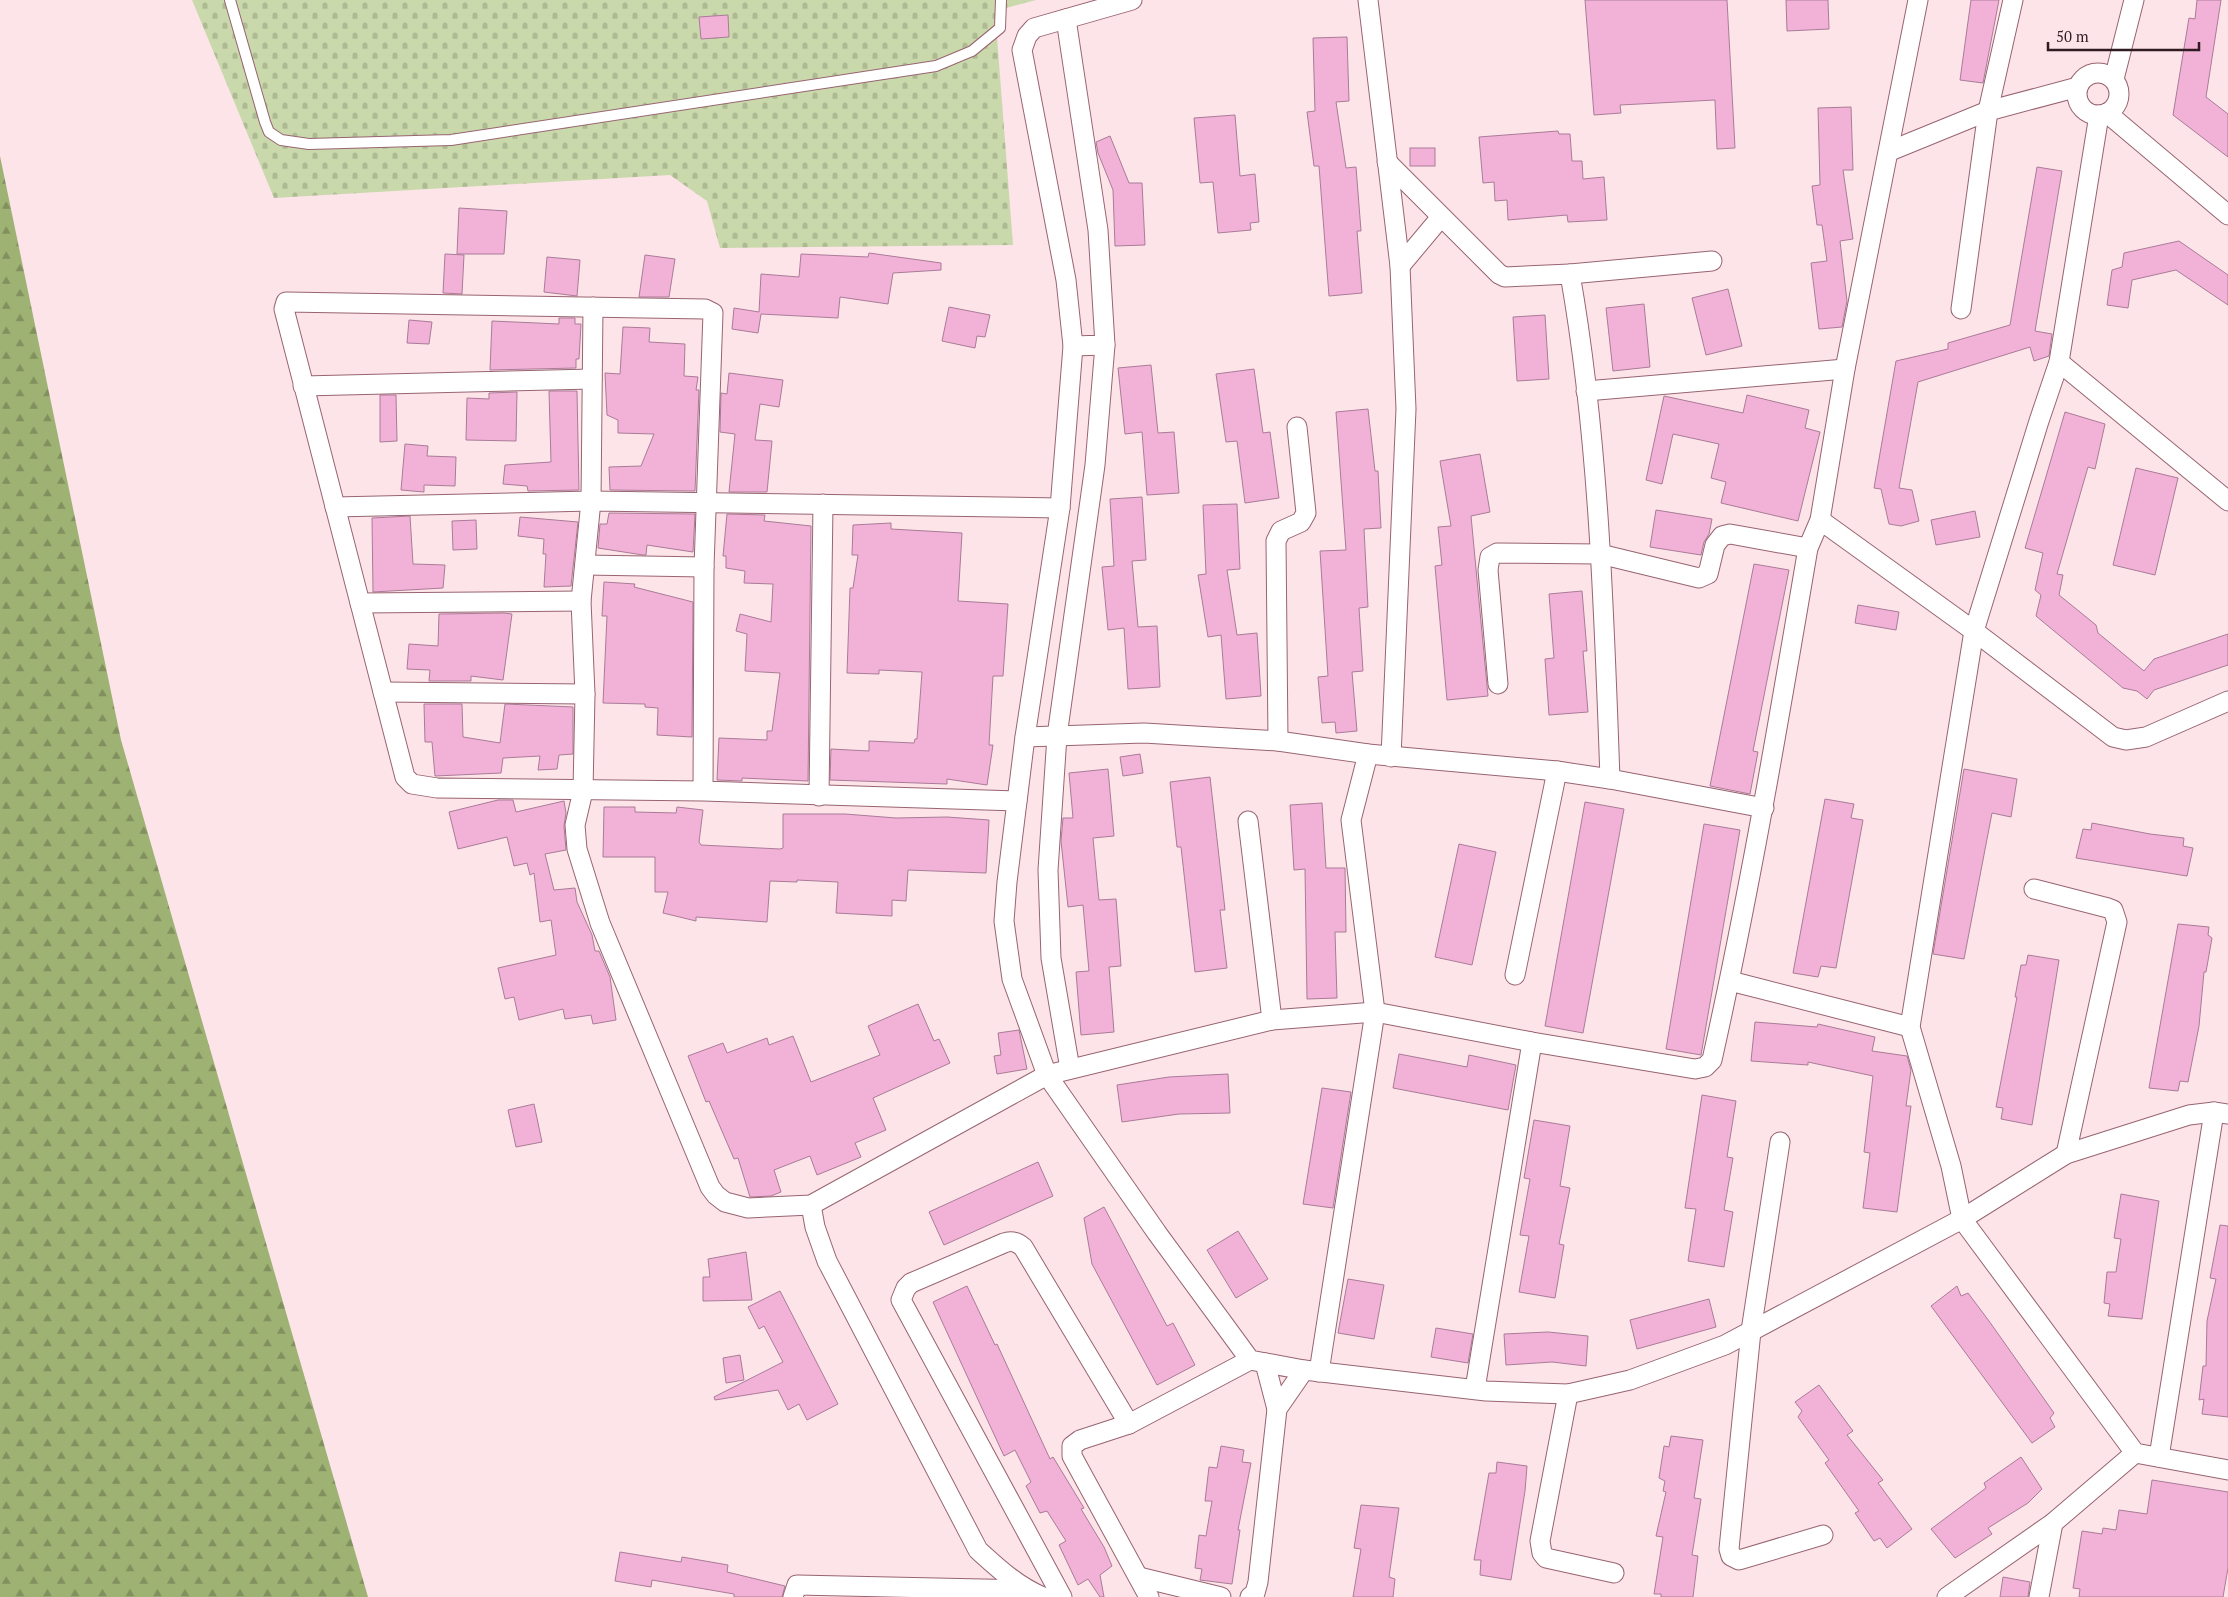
<svg xmlns="http://www.w3.org/2000/svg" width="2228" height="1597" font-family="'PT Serif',serif">
<style>
.forest{fill:url(#forest-firs)}
.cemetery{fill:url(#cemetery-stones)}
.building{fill:#f2b2d8;stroke:#aa7b97}
.lines{fill:none;stroke-linecap:round;stroke-linejoin:round}
.service-casing{stroke:#986471;stroke-width:12}
.minor-casing{stroke:#986471;stroke-width:21}
.service{stroke:#fff;stroke-width:10}
.minor{stroke:#fff;stroke-width:19}
</style>
<defs>
<pattern id="forest-firs" width="22" height="20" patternUnits="userSpaceOnUse" patternTransform="scale(1.25)"><rect width="22" height="20" fill="#9eb273"/><path d="M5 1l3.5 6h-7zM16 11l3.5 6h-7z" fill="#81905e"/></pattern>
<pattern id="cemetery-stones" width="16" height="16" patternUnits="userSpaceOnUse" patternTransform="scale(1.25)"><rect width="16" height="16" fill="#cad9ab"/><path d="M2 7V4a2 2 0 0 1 4 0v3zM10 15v-3a2 2 0 0 1 4 0v3z" fill="#aeba93"/></pattern>
</defs>
<rect width="100%" height="100%" fill="#fce4e9"/>
<polygon class="forest" points="0,156 121,740 368,1597 0,1597"/>
<polygon class="cemetery" points="192,0 1036,0 995,11 1013,245 720,248 707,201 670,175 274,198"/>
<g class="building">
<polygon points="1585,0 1727,0 1735,148 1717,149 1715,100 1620,105 1621,113 1594,115"/>
<polygon points="1786,0 1828,0 1829,29 1787,31"/>
<polygon points="1971,0 1999,0 1983,83 1960,80"/>
<polygon points="2197,0 2221,0 2206,97 2228,114 2228,157 2173,115 2189,18 2195,19"/>
<polygon points="728,15 729,37 701,39 699,17"/>
<polygon points="1347,37 1349,101 1336,102 1346,168 1356,167 1361,231 1357,231 1362,293 1329,296 1319,166 1314,166 1307,112 1315,111 1313,38"/>
<polygon points="1851,107 1853,170 1843,170 1853,239 1840,241 1847,301 1842,327 1819,329 1811,263 1827,261 1822,225 1817,225 1812,186 1820,185 1818,108"/>
<polygon points="1235,115 1240,176 1255,174 1259,222 1250,223 1251,230 1218,233 1213,182 1200,183 1194,118"/>
<polygon points="1558,131 1559,134 1570,134 1572,161 1582,161 1583,179 1604,177 1607,220 1568,222 1567,215 1508,220 1507,200 1495,201 1494,182 1483,183 1479,137"/>
<polygon points="1110,136 1129,183 1142,183 1145,245 1115,246 1113,190 1098,153 1096,142"/>
<rect x="1410" y="148" width="25" height="18"/>
<polygon points="2037,167 2062,171 2035,331 2052,334 2049,356 2034,361 2030,347 1918,382 1899,488 1912,490 1919,521 1901,526 1889,524 1881,489 1874,488 1896,361 1948,349 1948,343 2010,325"/>
<polygon points="459,208 507,211 504,254 457,254"/>
<polygon points="2179,241 2228,275 2228,305 2176,270 2132,280 2128,308 2107,305 2112,270 2122,267 2124,253"/>
<polygon points="869,253 941,263 941,270 893,273 888,304 840,297 838,318 761,314 758,333 732,329 734,308 759,312 761,274 799,277 801,254 868,257"/>
<polygon points="445,254 464,255 462,294 443,293"/>
<polygon points="645,255 675,259 669,297 639,297"/>
<polygon points="547,257 580,260 577,296 544,292"/>
<polygon points="1728,289 1742,346 1706,355 1692,298"/>
<polygon points="1644,304 1650,367 1613,371 1606,308"/>
<polygon points="949,307 990,315 985,337 977,336 975,348 942,341"/>
<polygon points="1545,315 1549,379 1517,381 1513,317"/>
<polygon points="559,318 575,318 575,324 581,324 579,359 576,359 576,368 490,370 492,321 559,324"/>
<polygon points="409,320 432,322 429,344 407,343"/>
<polygon points="623,327 650,328 649,342 685,344 684,376 698,377 696,390 699,390 695,491 610,490 609,467 641,466 654,434 618,433 618,420 607,415 605,373 620,374"/>
<polygon points="1151,365 1158,433 1174,432 1179,493 1147,495 1142,432 1125,434 1118,368"/>
<polygon points="1254,369 1263,433 1270,432 1279,498 1245,503 1237,441 1226,442 1216,374"/>
<polygon points="729,373 783,380 779,407 760,404 755,440 772,441 767,492 729,492 735,434 720,432 721,393 727,394"/>
<polygon points="549,391 577,391 579,490 528,491 527,486 503,484 505,465 551,462"/>
<polygon points="517,392 516,441 466,440 467,398 489,399 489,393"/>
<polygon points="380,395 396,395 397,441 380,442"/>
<polygon points="1747,395 1809,410 1805,428 1820,432 1798,521 1721,503 1726,482 1711,478 1719,444 1673,434 1662,484 1646,480 1664,396 1743,413"/>
<polygon points="1368,409 1375,471 1378,471 1381,528 1364,529 1368,607 1359,608 1363,671 1352,672 1357,731 1336,733 1335,722 1322,723 1318,677 1328,676 1320,551 1346,550 1336,412"/>
<polygon points="2065,412 2105,424 2095,469 2088,467 2057,574 2063,575 2059,595 2096,625 2098,633 2144,671 2154,659 2228,634 2228,665 2154,690 2147,699 2137,691 2123,688 2036,616 2041,595 2035,590 2043,553 2025,548"/>
<polygon points="405,444 428,446 427,456 456,457 455,486 424,485 424,492 401,490"/>
<polygon points="1480,454 1490,512 1471,516 1488,696 1447,700 1435,566 1442,565 1438,527 1451,526 1440,461"/>
<polygon points="2136,468 2178,478 2155,575 2113,565"/>
<polygon points="1142,497 1146,560 1132,561 1138,627 1157,626 1160,687 1128,689 1124,628 1108,630 1102,567 1114,566 1110,499"/>
<polygon points="1237,504 1240,569 1227,570 1237,635 1257,633 1261,696 1226,699 1221,635 1208,637 1198,575 1206,574 1203,505"/>
<polygon points="1656,510 1712,519 1709,534 1704,542 1701,555 1650,547"/>
<polygon points="1975,511 1980,537 1936,545 1931,520"/>
<polygon points="609,513 695,514 693,552 647,545 646,555 643,555 598,548 600,524 607,524"/>
<polygon points="727,514 765,515 764,521 811,526 808,781 742,778 742,781 717,780 719,738 767,740 767,731 772,731 780,673 745,671 747,634 736,631 740,614 771,622 773,584 744,583 745,571 726,568 726,556 723,556"/>
<polygon points="410,516 413,564 445,565 443,588 373,592 372,518"/>
<polygon points="520,517 578,522 571,586 544,587 546,554 543,554 544,539 518,536"/>
<polygon points="476,520 477,549 453,550 452,521"/>
<polygon points="891,523 891,529 962,533 958,601 1008,604 1003,676 993,676 989,745 993,745 987,785 947,779 947,784 830,780 831,749 869,751 869,741 914,743 915,739 917,739 922,672 879,670 879,674 847,673 850,588 853,588 858,555 852,555 853,525"/>
<polygon points="1754,564 1789,570 1753,751 1758,752 1750,794 1710,786"/>
<polygon points="604,582 635,584 634,587 693,602 692,737 657,735 658,708 645,707 645,704 603,703 607,616 602,616"/>
<polygon points="1582,591 1587,651 1583,651 1588,712 1549,715 1545,659 1554,658 1549,594"/>
<polygon points="1858,605 1899,612 1896,630 1855,623"/>
<polygon points="504,613 512,614 503,680 471,676 471,681 429,681 430,670 407,669 409,644 438,646 439,614"/>
<polygon points="424,704 462,704 463,737 500,743 505,704 573,707 573,754 559,755 557,769 538,770 540,756 503,758 501,773 435,776 432,742 425,742"/>
<polygon points="1140,754 1143,773 1123,776 1120,757"/>
<polygon points="1108,769 1114,836 1093,838 1099,900 1116,899 1121,966 1109,967 1114,1032 1081,1035 1076,972 1089,971 1083,905 1068,907 1061,841 1063,818 1073,818 1069,773"/>
<polygon points="1964,769 2017,779 2011,817 1992,813 1964,959 1933,954"/>
<polygon points="1210,777 1225,910 1220,910 1227,968 1195,972 1181,847 1177,847 1170,782"/>
<polygon points="1825,799 1854,804 1851,818 1863,820 1836,968 1821,966 1818,977 1793,973"/>
<polygon points="498,800 513,800 516,812 564,801 566,813 564,826 566,850 545,854 554,890 575,888 577,902 592,935 595,951 599,951 610,977 616,1020 593,1024 591,1015 565,1019 563,1009 519,1020 514,997 505,999 498,968 556,955 551,920 540,922 534,873 530,875 527,863 514,866 507,837 458,849 449,812"/>
<polygon points="1585,802 1624,809 1583,1033 1545,1026"/>
<polygon points="1322,803 1326,868 1345,868 1346,932 1335,932 1337,998 1307,999 1305,869 1294,870 1290,805"/>
<polygon points="604,807 635,807 635,812 676,813 677,807 703,810 699,842 701,845 780,849 783,848 783,814 845,814 896,818 947,817 989,820 986,873 908,870 906,901 892,900 892,916 836,913 838,882 797,880 797,882 770,881 767,922 696,917 696,921 663,913 668,892 655,892 655,857 603,857"/>
<polygon points="2092,823 2150,834 2184,838 2183,846 2193,848 2187,876 2076,858 2083,829 2091,830"/>
<polygon points="1704,824 1740,830 1701,1055 1666,1049"/>
<polygon points="1459,844 1496,852 1472,965 1435,957"/>
<polygon points="2178,924 2209,927 2208,935 2212,938 2206,972 2204,972 2199,1026 2188,1082 2180,1081 2178,1091 2149,1088"/>
<polygon points="2028,955 2059,960 2032,1125 2001,1119 2003,1108 1996,1107 2017,997 2015,997 2021,965 2026,965"/>
<polygon points="918,1004 934,1041 939,1039 950,1063 873,1098 886,1130 855,1143 861,1157 817,1175 810,1156 774,1170 781,1192 771,1196 750,1197 738,1158 734,1159 709,1101 706,1102 688,1056 723,1043 727,1053 767,1038 769,1045 793,1036 811,1082 880,1055 868,1026"/>
<polygon points="1755,1022 1817,1027 1818,1024 1875,1037 1872,1051 1907,1056 1911,1070 1906,1106 1911,1106 1897,1212 1863,1208 1870,1153 1864,1152 1873,1076 1808,1062 1808,1065 1751,1061"/>
<polygon points="1019,1030 1027,1069 997,1074 994,1056 1001,1055 998,1033"/>
<polygon points="1399,1054 1467,1067 1469,1055 1516,1065 1508,1110 1393,1088"/>
<polygon points="1228,1074 1230,1113 1179,1114 1122,1122 1117,1085 1169,1077"/>
<polygon points="1322,1088 1351,1092 1333,1208 1303,1204"/>
<polygon points="1702,1095 1736,1101 1727,1157 1733,1158 1724,1210 1733,1212 1724,1267 1688,1261 1696,1209 1685,1208"/>
<polygon points="534,1104 542,1142 516,1147 508,1110"/>
<polygon points="1534,1120 1570,1126 1560,1186 1570,1188 1559,1244 1564,1245 1555,1298 1519,1292 1529,1236 1520,1235 1530,1179 1524,1178"/>
<polygon points="1038,1162 1053,1196 944,1245 929,1212"/>
<polygon points="2121,1194 2159,1201 2142,1319 2108,1316 2110,1304 2104,1303 2107,1272 2116,1272 2121,1239 2114,1238"/>
<polygon points="1104,1207 1167,1326 1173,1323 1195,1365 1157,1385 1092,1264 1084,1218"/>
<polygon points="2220,1225 2228,1226 2228,1417 2202,1414 2204,1399 2199,1400 2203,1366 2206,1366 2207,1321 2216,1279 2210,1278"/>
<polygon points="1238,1231 1268,1279 1236,1298 1207,1250"/>
<polygon points="746,1252 752,1300 703,1301 703,1277 710,1277 708,1259"/>
<polygon points="1348,1279 1384,1285 1374,1339 1338,1333"/>
<polygon points="967,1286 995,1345 997,1344 1050,1459 1053,1457 1084,1508 1081,1509 1104,1547 1112,1566 1100,1575 1104,1597 1100,1597 1088,1579 1078,1585 1059,1545 1066,1541 1047,1511 1040,1513 1026,1486 1031,1482 1015,1450 1004,1456 933,1302"/>
<polygon points="1957,1286 1961,1296 1968,1293 1989,1321 2054,1413 2050,1418 2055,1427 2032,1443 1931,1306"/>
<polygon points="780,1291 838,1404 807,1420 799,1404 788,1410 778,1390 715,1400 714,1397 783,1362 764,1326 759,1329 748,1307"/>
<polygon points="1709,1299 1716,1327 1637,1349 1630,1320"/>
<polygon points="1436,1328 1473,1334 1468,1363 1431,1357"/>
<polygon points="1548,1332 1588,1336 1586,1366 1552,1362 1506,1365 1504,1334"/>
<polygon points="740,1355 744,1380 726,1383 723,1358"/>
<polygon points="1819,1385 1853,1431 1847,1435 1883,1480 1878,1483 1912,1529 1887,1548 1880,1538 1874,1541 1855,1513 1859,1511 1825,1463 1829,1460 1798,1417 1802,1411 1795,1402"/>
<polygon points="1671,1436 1703,1440 1694,1498 1701,1499 1692,1555 1698,1556 1693,1597 1661,1597 1661,1594 1654,1594 1663,1537 1656,1536 1666,1492 1663,1491 1665,1481 1659,1478 1664,1446 1669,1447"/>
<polygon points="1221,1446 1244,1450 1242,1462 1251,1463 1238,1530 1240,1530 1232,1584 1200,1580 1202,1569 1195,1568 1199,1535 1206,1536 1212,1501 1205,1501 1209,1467 1217,1468"/>
<polygon points="2021,1457 2042,1489 2028,1503 1988,1528 1992,1534 1955,1558 1931,1529 1986,1488 1984,1483"/>
<polygon points="1497,1462 1527,1466 1525,1491 1511,1580 1480,1575 1481,1560 1474,1560 1489,1473 1496,1473"/>
<polygon points="2152,1480 2228,1492 2228,1568 2223,1597 2079,1597 2080,1589 2073,1588 2082,1531 2102,1534 2103,1528 2116,1530 2119,1510 2147,1514"/>
<polygon points="1361,1505 1399,1508 1389,1577 1395,1579 1393,1597 1353,1597 1361,1549 1354,1548"/>
<polygon points="620,1552 681,1562 682,1557 728,1565 727,1572 785,1586 782,1597 734,1597 734,1594 652,1580 651,1587 615,1581"/>
<polygon points="2003,1577 2030,1582 2028,1597 2000,1597"/>
</g>
<g class="lines">
<defs>
<polyline id="service" points="230,0 265,122 269,132 281,140 309,144 451,140 936,66 972,51 1000,28 1001,0"/>
<g id="minor">
<polyline points="1132,0 1034,28 1027,36 1022,50 1066,280 1073,346 1060,508 1025,737 1007,882 1004,921 1012,979 1047,1075 1157,1233 1250,1360 1304,1370 1486,1391 1568,1394 1630,1380 1725,1345 1962,1219 2066,1154 2189,1115 2214,1112 2228,1114"/>
<polyline points="1368,0 1400,266 1406,409 1391,757"/>
<polyline points="1066,19 1098,230 1105,345 1073,346"/>
<circle cx="2098" cy="94" r="21"/>
<polyline points="2114,79 2134,0"/>
<polyline points="2107,113 2228,215"/>
<polyline points="2099,115 2059,362 2039,421 1974,631 1910,1027 1951,1166 1962,1219 2135,1453 2228,1470"/>
<polyline points="1890,151 1988,111 2078,87"/>
<path d="M1387,162L1499,274L1505,277L1570,274C1599,438 1604,612 1610,779"/>
<polyline points="1400,266 1441,217"/>
<polyline points="1570,274 1712,261"/>
<path d="M593,307L591,501L581,601L585,694L583,791L575,825L577,849L600,923L710,1187L716,1195L725,1202L748,1208L811,1205L1047,1075L1272,1020L1375,1012L1532,1042L1695,1069L1705,1067L1712,1060C1750,890 1779,719 1808,548L1820,520L1845,369L1918,0"/>
<polyline points="1961,309 1988,111 2013,0"/>
<polyline points="2059,362 2228,501"/>
<polyline points="303,386 592,379"/>
<polyline points="1586,391 1845,369"/>
<polyline points="335,507 591,501 1060,508"/>
<polyline points="1820,520 1974,631 2113,737 2126,740 2146,737 2228,701"/>
<polyline points="585,565 704,567"/>
<polyline points="360,603 581,601"/>
<polyline points="1498,684 1488,570 1490,557 1497,553 1600,554 1699,578 1708,574 1715,545 1722,536 1730,534 1808,548"/>
<polyline points="383,692 585,694"/>
<polyline points="1025,737 1144,733 1278,741 1368,754 1557,771 1610,779 1764,808"/>
<polyline points="1278,741 1276,541 1281,531 1301,522 1306,513 1297,427"/>
<polyline points="703,791 704,567 713,313 705,309 286,302 284,309 405,777 412,784 437,788 703,791 1017,801"/>
<polyline points="819,796 823,504"/>
<polyline points="1248,821 1272,1020"/>
<polyline points="2034,889 2108,908 2113,910 2117,922 2066,1154"/>
<polyline points="1515,975 1557,771"/>
<polyline points="1730,981 1910,1027"/>
<polyline points="1070,1069 1051,958 1048,870 1057,736 1095,465 1105,345"/>
<polyline points="1780,1142 1751,1331 1729,1549 1731,1556 1739,1560 1823,1535"/>
<path d="M811,1205L815,1227L827,1261L978,1550C999,1569 1017,1586 1043,1597"/>
<polyline points="1265,1363 1277,1409"/>
<polyline points="1319,1372 1375,1012 1351,820 1368,754"/>
<polyline points="1475,1389 1532,1042"/>
<polyline points="1568,1394 1540,1541 1542,1553 1546,1558 1614,1573"/>
<polyline points="2159,1457 2214,1112"/>
<polyline points="1139,1577 1221,1597"/>
<polyline points="793,1597 797,1585 1026,1590"/>
<path d="M1062,1597L901,1300L906,1288L911,1283L1004,1243C1012,1240 1017,1242 1023,1247L1129,1424"/>
<polyline points="1149,1597 1072,1456 1072,1446 1080,1440 1129,1424 1250,1360"/>
<polyline points="1250,1597 1255,1593 1258,1582 1277,1409 1304,1370"/>
<polyline points="1947,1597 2053,1523 2135,1453"/>
<polyline points="2039,1597 2053,1523"/>
</g>
</defs>
<use href="#service" class="service-casing"/>
<use href="#minor" class="minor-casing"/>
<use href="#service" class="service"/>
<use href="#minor" class="minor"/>
</g>
<path d="M2048 42v8h151v-8" fill="none" stroke="#301b20" stroke-width="2.5"/>
<text x="2056" y="42" font-size="15" fill="#301b20" stroke="#fce4e9" stroke-width="4" paint-order="stroke">50 m</text>
</svg>
